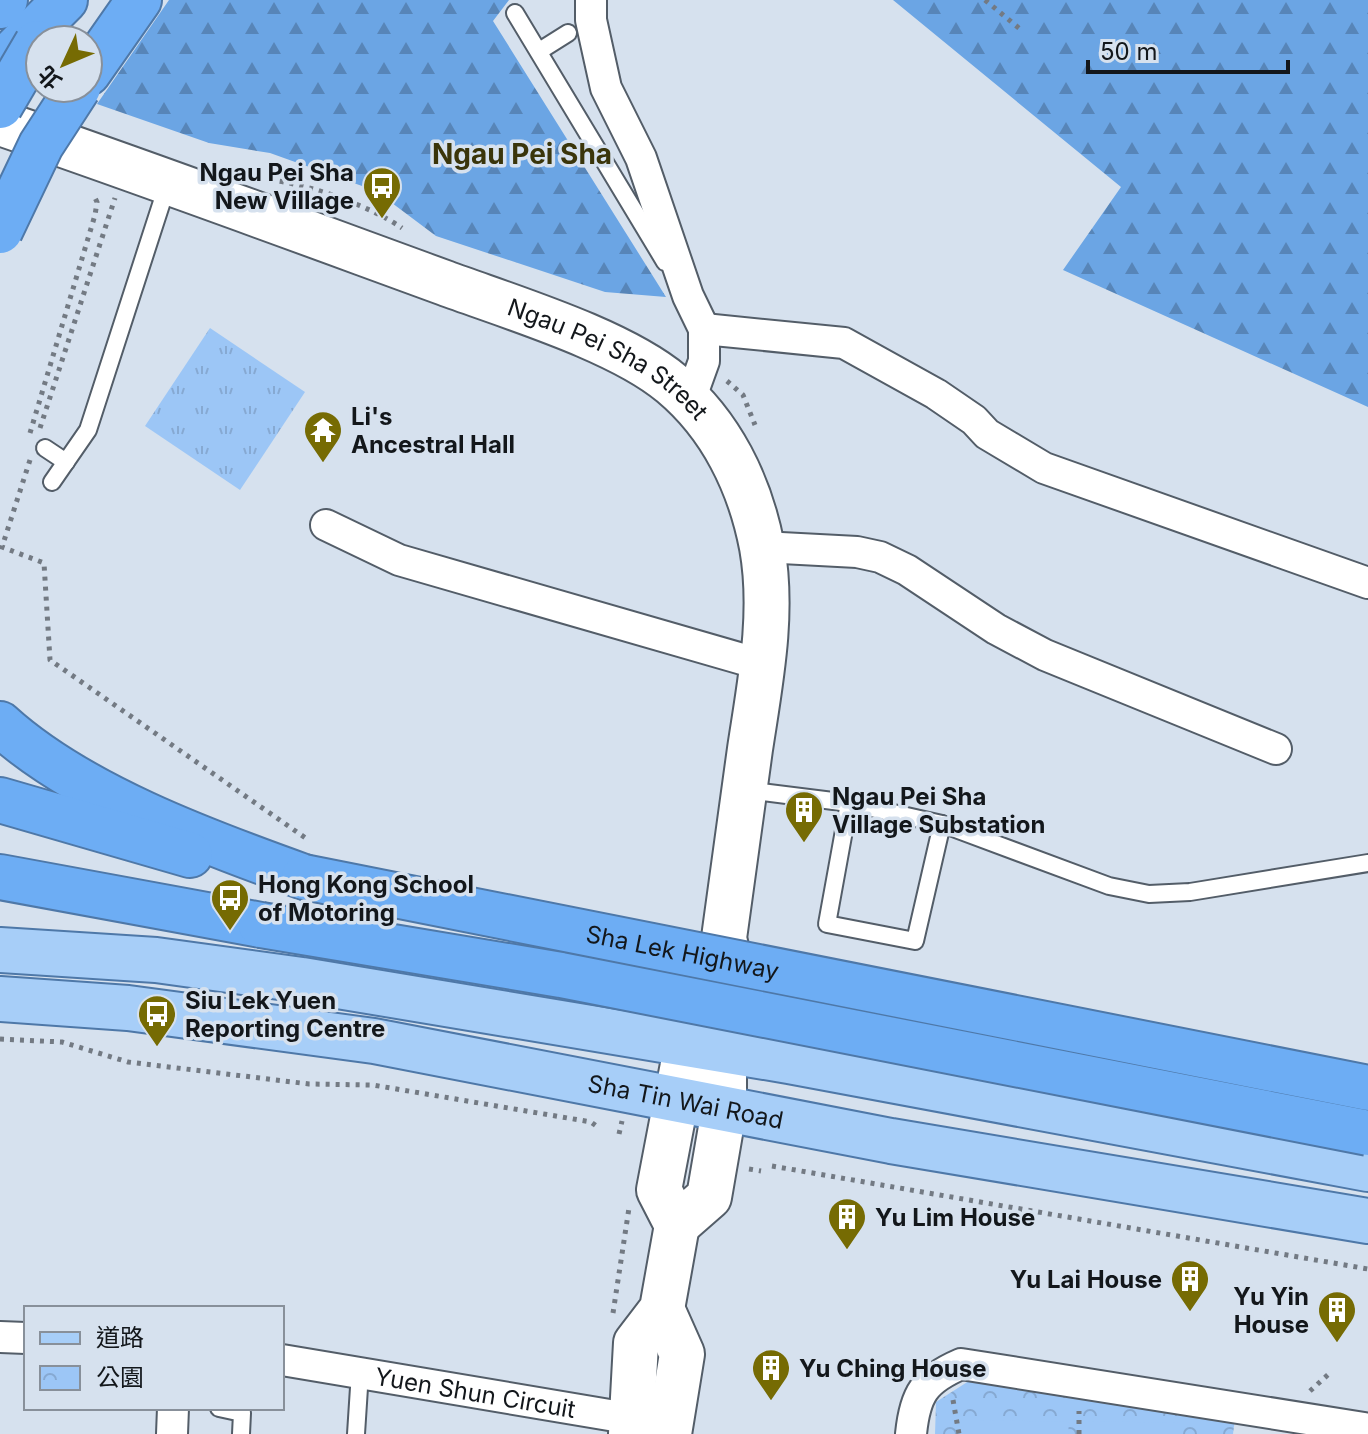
<svg xmlns="http://www.w3.org/2000/svg" width="1368" height="1434" font-family="Inter,'Noto Sans TC',sans-serif">
<style>
.grass{fill:url(#grass-tufts)}
.forest{fill:url(#forest-firs)}
.park{fill:url(#park-crowns)}
.garden{fill:#9cc6f6}
.lines{fill:none;stroke-linecap:round;stroke-linejoin:round}
.lane-casing{stroke:#535d68;stroke-width:20}
.street-casing{stroke:#535d68;stroke-width:34}
.secondary-casing{stroke:#535d68;stroke-width:48}
.primary-casing{stroke:#4e78a8;stroke-width:48}
.highway-casing{stroke:#4e78a8;stroke-width:48}
.path{stroke:#737a83;stroke-width:5;stroke-dasharray:4 6;stroke-linecap:butt}
.lane{stroke:#fff;stroke-width:16}
.street{stroke:#fff;stroke-width:30}
.secondary{stroke:#fff;stroke-width:44}
.primary{stroke:#a7cef8;stroke-width:44}
.highway{stroke:#6dadf4;stroke-width:44}
.highway-bridge-casing{stroke:#4e78a8;stroke-width:48;stroke-linecap:butt}
.highway-bridge{stroke:#6dadf4;stroke-width:44}
.labels{text-anchor:middle;dominant-baseline:central;stroke-width:7;stroke-linejoin:round;paint-order:stroke}
.poi-label{font-size:24px;font-weight:bold;fill:#13171b;stroke:#d6e1ee;text-anchor:start}
.street-label{font-size:24px;fill:#13171b;stroke:#d6e1ee}
.quarter-label{font-size:28px;font-weight:bold;fill:#3a350a;stroke:#d6e1ee}
</style>
<defs>
<pattern id="grass-tufts" width="24" height="20" patternUnits="userSpaceOnUse" patternTransform="scale(2)"><rect width="24" height="20" fill="#9cc6f6"/><path d="M3 7l-1-3M5 7V3M7 7l1-3M15 17l-1-3M17 17v-4M19 17l1-3" fill="none" stroke="#86a9d2"/></pattern>
<pattern id="forest-firs" width="22" height="20" patternUnits="userSpaceOnUse" patternTransform="scale(2)"><rect width="22" height="20" fill="#6ba5e4"/><path d="M5 1l3.5 6h-7zM16 11l3.5 6h-7z" fill="#5785b8"/></pattern>
<pattern id="park-crowns" width="20" height="18" patternUnits="userSpaceOnUse" patternTransform="scale(2)"><rect width="20" height="18" fill="#9cc6f6"/><path d="M2 6a3 3 0 1 1 6 0M12 15a3 3 0 1 1 6 0" fill="none" stroke="#86a9d2"/></pattern>
</defs>
<rect width="100%" height="100%" fill="#d6e1ee"/>
<polygon class="grass" points="210,328 305,392 240,490 145,426"/>
<g class="forest">
<polygon points="169,0 509,0 493,21 666,297 605,292 436,236 376,191 270,153 209,143 97,104"/>
<polygon points="893,0 1368,0 1368,407 1063,270 1121,187"/>
</g>
<polygon class="park" points="972,1379 1235,1419 1233,1434 935,1434 936,1402"/>
<g class="garden">
<polygon points="978,1420 1069,1422 1068,1434 978,1434"/>
<polygon points="1088,1421 1179,1423 1179,1434 1088,1434"/>
</g>
<g class="lines">
<defs>
<g id="lane">
<polyline points="515,13 665,262"/>
<polyline points="541,50 568,33"/>
<polyline points="45,448 66,462"/>
<polyline points="52,482 88,430 168,183"/>
<polyline points="746,790 849,803 942,824 1109,886 1149,894 1190,892 1368,863"/>
<polyline points="849,803 827,924 915,941 942,824"/>
<polyline points="219,1408 242,1413 241,1434"/>
<polyline points="356,1434 360,1372"/>
</g>
<g id="street">
<polyline points="591,0 591,20 606,88 641,158 688,296 704,329 704,361 690,400"/>
<polyline points="704,329 844,343 936,394 974,420 987,434 1044,468 1368,583"/>
<polyline points="326,525 399,560 763,665"/>
<polyline points="762,547 857,552 880,557 907,570 996,629 1045,655 1276,749"/>
<polyline points="0,1337 26,1338"/>
<path id="s1" d="M282,1360L651,1422"/>
<polyline points="172,1434 173,1408"/>
<path d="M911,1434C915,1394 924,1380 961,1364L1364,1428"/>
</g>
<g id="secondary">
<path id="s2" d="M0,123C149,174 297,229 445,283C510,307 620,340 672,384C721,425 750,484 762,547C774,614 760,683 750,749C741,812 733,875 724,938L731,970L724,1051V1110L709,1197L677,1225"/>
<polyline points="662,1309 682,1354 669,1434"/>
<polyline points="631,1434 636,1343 662,1309 677,1225 659,1190 694,1007"/>
</g>
<g id="primary">
<polyline points="0,950 156,960 302,980 789,1061 1368,1169"/>
<path id="s3" d="M0,999L128,1008L374,1041L891,1141L1368,1221"/>
</g>
<g id="highway">
<polyline points="0,6 5,0"/>
<polyline points="2,63 65,0"/>
<polyline points="88,73 139,0"/>
<path d="M0,724C78,795 206,842 304,877"/>
<polyline points="0,800 190,855"/>
<polyline points="0,877 261,925"/>
</g>
</defs>
<use href="#lane" class="lane-casing"/>
<use href="#street" class="street-casing"/>
<use href="#secondary" class="secondary-casing"/>
<use href="#primary" class="primary-casing"/>
<use href="#highway" class="highway-casing"/>
<g class="path">
<polyline points="985,0 1020,29"/>
<path d="M270,180C309,184 370,206 402,228"/>
<polyline points="727,381 743,395 755,425"/>
<polyline points="40,428 115,198"/>
<polyline points="30,433 95,215 97,202 93,194"/>
<polyline points="30,460 2,547 44,563 50,660 307,839"/>
<polyline points="0,1039 62,1042 128,1062 309,1084 373,1085 591,1122 599,1128"/>
<polyline points="619,1134 622,1121"/>
<polyline points="772,1166 1368,1269"/>
<polyline points="749,1169 761,1171"/>
<polyline points="613,1313 629,1208"/>
<polyline points="1310,1391 1332,1371"/>
<polyline points="953,1400 959,1434"/>
<polyline points="1079,1434 1079,1411"/>
</g>
<use href="#lane" class="lane"/>
<use href="#street" class="street"/>
<use href="#secondary" class="secondary"/>
<use href="#primary" class="primary"/>
<use href="#highway" class="highway"/>
<defs>
<g id="highway-bridge">
<polyline points="0,106 37,43"/>
<polyline points="0,231 41,145 78,88"/>
<path id="s4" d="M304,877L1368,1088"/>
<polyline points="261,925 561,975 1368,1133"/>
</g>
</defs>
<use href="#highway-bridge" class="highway-bridge-casing"/>
<use href="#highway-bridge" class="highway-bridge"/>
</g>
<defs>
<symbol id="bus-pin" viewBox="-11 -11 22 30"><path d="M0 17L-7.5 6A9.5 9.5 0 1 1 7.5 6Z" fill="#766b03" stroke="#d6e1ee"/><path d="M-5-6H5V4H4V6H2V4H-2V6H-4V4H-5ZM-3.5-4V0h7V-4ZM-3.5 1.2v1.5H-2V1.2ZM2 1.2v1.5H3.5V1.2Z" fill="#fff"/></symbol>
<symbol id="temple-pin" viewBox="-11 -11 22 30"><path d="M0 17L-7.5 6A9.5 9.5 0 1 1 7.5 6Z" fill="#766b03" stroke="#d6e1ee"/><path d="M0-6L5-2H3V0L6.5 2.5H4V6H1.5V3h-3V6H-4V2.5H-6.5L-3 0V-2H-5Z" fill="#fff"/></symbol>
<symbol id="building-pin" viewBox="-11 -11 22 30"><path d="M0 17L-7.5 6A9.5 9.5 0 1 1 7.5 6Z" fill="#766b03" stroke="#d6e1ee"/><path d="M-4-6H4V6H1V3H-1V6H-4ZM-2.5-4.3h1.7v1.8h-1.7ZM.8-4.3h1.7v1.8H.8ZM-2.5-1h1.7V.8h-1.7ZM.8-1h1.7V.8H.8Z" fill="#fff"/></symbol>
</defs>
<g fill-rule="evenodd">
<use href="#bus-pin" x="360" y="164" width="44" height="60"/>
<use href="#temple-pin" x="301" y="408" width="44" height="60"/>
<use href="#building-pin" x="782" y="788" width="44" height="60"/>
<use href="#bus-pin" x="208" y="876" width="44" height="60"/>
<use href="#bus-pin" x="135" y="992" width="44" height="60"/>
<use href="#building-pin" x="825" y="1195" width="44" height="60"/>
<use href="#building-pin" x="1168" y="1257" width="44" height="60"/>
<use href="#building-pin" x="1315" y="1288" width="44" height="60"/>
<use href="#building-pin" x="749" y="1346" width="44" height="60"/>
</g>
<g class="labels">
<g class="poi-label">
<text x="354" y="172" text-anchor="end">Ngau Pei Sha<tspan x="354" dy="28">New Village</tspan></text>
<text x="351" y="416">Li's<tspan x="351" dy="28">Ancestral Hall</tspan></text>
<text x="832" y="796">Ngau Pei Sha<tspan x="832" dy="28">Village Substation</tspan></text>
<text x="258" y="884">Hong Kong School<tspan x="258" dy="28">of Motoring</tspan></text>
<text x="185" y="1000">Siu Lek Yuen<tspan x="185" dy="28">Reporting Centre</tspan></text>
<text x="875" y="1217">Yu Lim House</text>
<text x="1162" y="1279" text-anchor="end">Yu Lai House</text>
<text x="1309" y="1296" text-anchor="end">Yu Yin<tspan x="1309" dy="28">House</tspan></text>
<text x="799" y="1368">Yu Ching House</text>
</g>
<g class="street-label">
<text stroke="none"><textPath href="#s2" startOffset="654">Ngau Pei Sha Street</textPath></text>
<text stroke="none"><textPath href="#s4" startOffset="386">Sha Lek Highway</textPath></text>
<text stroke="none"><textPath href="#s3" startOffset="694">Sha Tin Wai Road</textPath></text>
<text stroke="none"><textPath href="#s1" startOffset="196">Yuen Shun Circuit</textPath></text>
</g>
<g class="quarter-label">
<text x="522" y="154">Ngau Pei Sha</text>
</g>
</g>
<rect x="24" y="1306" width="260" height="104" fill="#d6e1ee" stroke="#88909a" stroke-width="2"/>
<rect x="40" y="1332" width="40" height="12" fill="#a7cef8" stroke="#88909a" stroke-width="2"/>
<text x="96" y="1346" font-size="24" fill="#13171b">道路</text>
<rect x="40" y="1366" width="40" height="24" fill="url(#park-crowns)" stroke="#88909a" stroke-width="2"/>
<text x="96" y="1386" font-size="24" fill="#13171b">公園</text>
<g transform="translate(64 64) rotate(226)"><circle r="38" fill="#d6e1ee" stroke="#88909a" stroke-width="2"/>
<path d="M0-6L14 30L0 20L-14 30Z" fill="#766b03"/>
<text y="-12" font-size="22" font-weight="bold" text-anchor="middle" fill="#13171b">北</text>
</g>
<path d="M1088 60v12h200v-12" fill="none" stroke="#13171b" stroke-width="4"/>
<text x="1100" y="60" font-size="24" fill="#13171b" stroke="#d6e1ee" stroke-width="6" paint-order="stroke">50 m</text>
</svg>
